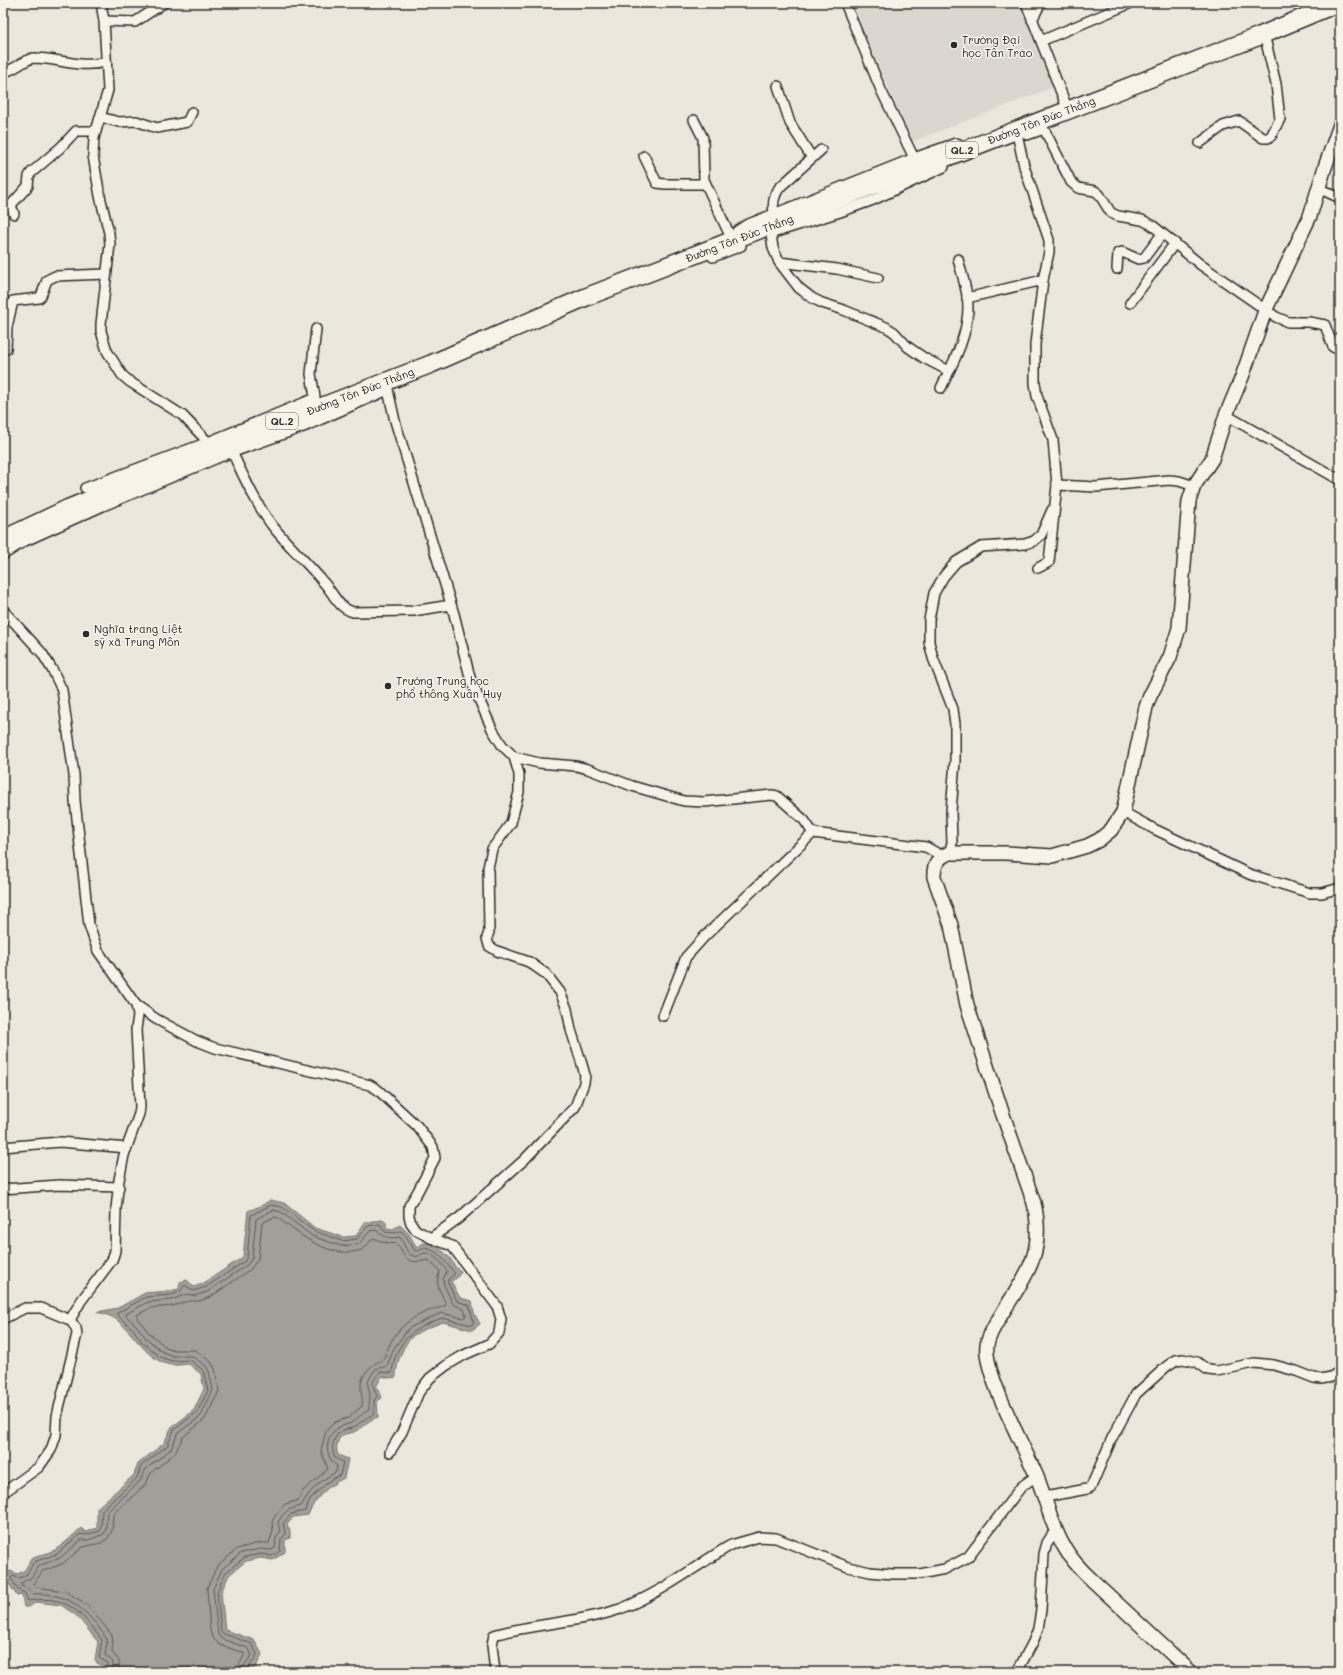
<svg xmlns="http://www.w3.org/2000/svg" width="1343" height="1675" font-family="Mali,sans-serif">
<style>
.built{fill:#dbd7ce}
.water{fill:#a29f98;stroke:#72716c}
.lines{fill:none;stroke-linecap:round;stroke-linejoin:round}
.shore{stroke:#5b5957;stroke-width:1}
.street-casing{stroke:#2b2b2b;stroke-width:12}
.secondary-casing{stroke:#2b2b2b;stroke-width:16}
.highway-casing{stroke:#2b2b2b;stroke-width:20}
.street{stroke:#f7f3e8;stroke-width:9}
.secondary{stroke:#f7f3e8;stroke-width:13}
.highway{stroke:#f7f3e8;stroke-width:17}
.poi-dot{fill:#2b2b2b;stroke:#f7f3e8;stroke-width:1.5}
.labels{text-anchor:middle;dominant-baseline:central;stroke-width:3;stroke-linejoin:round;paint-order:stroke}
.shield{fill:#f7f3e8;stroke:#686764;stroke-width:1}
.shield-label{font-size:10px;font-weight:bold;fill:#2b2b2b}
.poi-label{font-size:11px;fill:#2b2b2b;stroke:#f7f3e8;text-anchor:start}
.street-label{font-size:11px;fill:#2b2b2b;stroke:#f7f3e8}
</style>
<rect width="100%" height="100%" fill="#ebe7dd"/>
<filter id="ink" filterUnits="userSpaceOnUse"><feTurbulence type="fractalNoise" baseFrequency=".025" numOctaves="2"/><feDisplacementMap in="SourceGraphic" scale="8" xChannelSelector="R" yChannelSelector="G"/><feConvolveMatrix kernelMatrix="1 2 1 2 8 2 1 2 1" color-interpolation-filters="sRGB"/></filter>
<g filter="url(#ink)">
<polygon class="built" points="852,3 1022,3 1054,87 911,142"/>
<path class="water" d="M270,1200L284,1203L315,1228L343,1237L356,1236L365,1222L382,1220L386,1222V1228L393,1229L400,1225L409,1234L417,1248L423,1243L436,1245L450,1258L456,1268L461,1271L457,1278L451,1281L460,1298L472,1301L474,1313L480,1324L472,1330L443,1322C433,1326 423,1329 414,1335C403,1344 396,1363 396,1377L389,1378L382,1376L376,1387L380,1392L382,1398L377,1401L378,1417C366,1421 364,1427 354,1432C352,1433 348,1433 345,1434C337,1437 335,1448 338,1455L348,1459L344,1478C327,1486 315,1498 308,1515L293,1517L287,1525L290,1531V1538L285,1540V1552L273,1560L261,1558L246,1561L229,1575L221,1592L225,1630L254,1640L262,1654L256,1667L250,1672H105L104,1666L97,1663L95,1659L98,1642L77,1616L61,1605L36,1602L29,1607H24L22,1595L17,1596L4,1576L10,1571L18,1574L25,1570L31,1559L55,1550L67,1541L81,1528L85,1532L97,1528V1508L134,1475L138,1464L164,1443L171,1428L194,1410L204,1389L201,1374L189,1364C184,1364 177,1366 171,1365C147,1361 135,1334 117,1320C112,1316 104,1314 97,1312L118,1308L145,1293L169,1291L179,1289L180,1282L187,1280L194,1287L204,1283L243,1257L248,1211L263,1205Z"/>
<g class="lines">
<g class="shore">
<path d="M108,1672V1663L99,1658L102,1640C80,1611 66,1594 28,1601L25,1593L18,1590L11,1578L13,1576L19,1578L27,1574L34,1562L57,1554L80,1534L86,1535L100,1531L101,1528L102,1510L137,1478L141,1466L167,1446L174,1430L197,1412L208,1391L203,1370L190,1360L172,1361L160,1357L142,1342L133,1329L117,1315V1313L146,1297L170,1295L180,1292L185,1285L193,1291L206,1287L245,1261L247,1257L251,1215L271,1205L282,1207L314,1231L342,1241L357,1239L368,1226L380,1224L385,1232L394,1233L401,1231L406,1236L415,1251H419L424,1248C440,1250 444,1262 454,1272V1275L448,1279V1283L457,1301L469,1305L474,1323L471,1325L442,1318C414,1328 395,1341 392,1373L380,1372C370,1384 372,1384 377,1396L374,1401V1414C366,1417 360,1424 352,1428C349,1429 346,1429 343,1430C333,1435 330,1449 335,1458L343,1462L340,1475L329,1481L311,1498L305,1511L291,1514L283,1524L286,1534L281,1539L280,1551L272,1556L261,1554L245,1557L225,1573L217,1592L221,1631L224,1634L252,1644L257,1654C255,1660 248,1666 248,1672"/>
<path d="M113,1672V1662L105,1655L107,1643L106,1638C88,1610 67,1591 32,1594L27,1588L21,1586V1583L32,1577L38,1566L60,1558L81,1540H88L104,1534L106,1529L107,1512L140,1481L146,1469L171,1449L178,1433L201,1416L213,1390L209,1371L206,1366L192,1356H173L163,1352L146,1338L137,1326L126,1316V1314L148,1302L171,1300L187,1294L195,1296L207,1292L247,1265L252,1258L256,1219L273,1210L281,1212L312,1236L341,1246L359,1244L370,1231L376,1230C383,1237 389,1239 400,1237C404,1243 406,1253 413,1256C419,1258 420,1254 425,1253C432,1251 444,1266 447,1271L443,1279L444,1285L453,1304L464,1309L466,1316L463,1318L441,1313L409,1328L394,1348L387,1366L376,1369C368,1379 366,1383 370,1394C370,1395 369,1407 369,1410C362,1413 357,1419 351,1423C347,1425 343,1425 339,1427C325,1436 323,1456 337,1466L336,1472C321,1480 309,1491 301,1506C289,1509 285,1510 278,1522L280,1532L276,1538L275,1548L271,1550L260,1549L241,1553L222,1569L213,1589L218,1635L222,1639L248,1648L252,1655L244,1666L243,1672"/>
<path d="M119,1672V1661L112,1652L113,1642L112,1635L86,1604L65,1591L35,1587L33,1584L43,1571L62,1564L83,1547L101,1543L107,1539L112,1531L113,1514L145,1485L151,1473L175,1453L183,1437L205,1419L219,1391L215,1369L211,1362L195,1350H174L166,1347L150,1334L137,1318V1315L150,1308L173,1306L188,1301H200L212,1296L251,1269L258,1259L262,1223L274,1217L278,1218C300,1235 331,1260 361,1250C367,1247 369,1241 374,1238L382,1242L397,1244C408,1262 408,1264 428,1260L440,1271C434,1287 441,1290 446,1305C443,1307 431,1310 426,1312C400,1323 393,1335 383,1360C372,1363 360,1375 361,1388C361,1395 363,1398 362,1406L348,1418L335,1422L326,1431L321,1450L328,1469L303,1491L297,1501L285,1504L275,1516L272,1522L273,1531L269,1543H258L237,1549L217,1566L207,1588L210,1631L213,1638L220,1645L244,1653C245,1659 237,1663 237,1672"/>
</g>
<defs>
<g id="street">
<polyline points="101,3 104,21 108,90 94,138 93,156 100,196 109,233 110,244 101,324 101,331 107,351 122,375 130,382 182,415 208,442"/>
<polyline points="845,3 881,90 914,158 956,143 959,144 963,154"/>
<polyline points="1026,3 1068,110"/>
<polyline points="1032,20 1041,3"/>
<polyline points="104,21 135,22 164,3"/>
<polyline points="1041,41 1131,3"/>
<path d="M3,72C13,71 22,61 33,58C59,58 79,69 106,62"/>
<polyline points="778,86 790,123 812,158"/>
<polyline points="100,117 119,122 136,121 157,128 187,122 192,112"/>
<polyline points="694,120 703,138 704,180 732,240"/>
<polyline points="1027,135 1041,130 1045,131 1071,182 1078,188 1095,191 1099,194 1111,213 1118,216 1142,220 1152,225 1201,265 1276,317 1288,322 1309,322 1325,325 1333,347 1340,350"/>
<polyline points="1018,138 1024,166 1049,240 1049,252 1043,280 1035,344 1035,383 1037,396 1053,440 1057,485 1049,562 1038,568"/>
<polyline points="1200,143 1223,126 1239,121 1263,138 1268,138 1271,136 1280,119 1276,84 1264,34"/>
<polyline points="644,156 657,183 665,184 706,184"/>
<polyline points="1318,188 1340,198"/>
<path d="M774,213C772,204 774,196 779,188L821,150"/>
<polyline points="14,214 11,205 28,186 29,176 31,173 60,148 76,131 96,131"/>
<polyline points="770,228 773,248 779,262 799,288 812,298 822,303 841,309 886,327 894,332 908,347 924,358 949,371"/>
<polyline points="773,233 840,212 873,200 944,167"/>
<polyline points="736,239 737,231 746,225 914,158"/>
<polyline points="713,257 741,246"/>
<polyline points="779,262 837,269 878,278"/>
<polyline points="1117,269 1118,253 1122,252 1138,259 1144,258 1162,234"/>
<polyline points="967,298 1043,280"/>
<polyline points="1130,303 1175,243"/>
<polyline points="6,349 7,327 13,301 39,298 41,296 47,280 55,276 106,274"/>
<polyline points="386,381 395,421 454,614 471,681 492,729 502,745 514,757 539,763 576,766 588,769 632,786 684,801 704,802 772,795 777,796 804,820 813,833 926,847 942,856"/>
<path d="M941,388C953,363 968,336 968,307C968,291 962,275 958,259"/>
<polyline points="1226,415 1340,480"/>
<path d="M232,452C244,477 255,502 271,524C287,545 308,563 324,583C334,594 338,608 353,612L413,611L451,605"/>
<polyline points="1057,485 1096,487 1169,480 1179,481 1194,486"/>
<polyline points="85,488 208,442 313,399 315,397 311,374 316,329"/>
<polyline points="3,555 23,542 103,506 222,456 306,426 388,390"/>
<polyline points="3,610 42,653 53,671 62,690 74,775 75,801 89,925 98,951 136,1005 156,1019 197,1041 215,1048 370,1085 378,1090 417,1126 433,1147 435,1158 418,1191 409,1206 409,1216 411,1223 416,1230 431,1238 452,1246 497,1306 501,1319 499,1333 489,1344 464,1355 447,1365 430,1378 419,1392 402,1432 390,1452"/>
<polyline points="1123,812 1154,829 1249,874 1310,893 1322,893 1340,888"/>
<polyline points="949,853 952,843 951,812 955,761 955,724 953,709 933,658 929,642 929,620 934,593 944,576 956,562 981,547 1025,544 1034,541 1041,535 1052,510"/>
<polyline points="663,1016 686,957 705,936 813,833"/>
<polyline points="3,1147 60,1142 127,1148"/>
<polyline points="3,1189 59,1185 119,1187"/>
<polyline points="431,1238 459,1218 524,1160 575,1107 584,1083 585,1075 581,1061 571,1030 567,1009 560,992 546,974 529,962 497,951 489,946 487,938 489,932 488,868 492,849 511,823 519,792 519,774 514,757"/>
<polyline points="3,1319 25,1308 41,1308 70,1320 76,1328 77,1334 57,1416 56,1435 51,1450 39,1467 3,1493"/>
<polyline points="70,1320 81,1301 112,1260 115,1251 116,1209 119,1180 124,1155 139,1114 140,1107 136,1029 138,1016 136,1005"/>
<polyline points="1045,1497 1087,1489 1091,1487 1112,1438 1136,1394 1167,1366 1176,1360 1183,1359 1197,1362 1208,1370 1217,1371 1254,1363 1274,1365 1296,1371 1314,1378 1321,1379 1331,1377 1340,1371"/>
<path d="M495,1672L492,1645L494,1635C535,1623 579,1623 620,1609C660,1594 695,1566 731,1545L759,1537L776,1538L848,1567L870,1572L892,1574H920L945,1569L968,1557L1021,1487L1036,1476"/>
<polyline points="1017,1672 1033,1642 1038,1629 1041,1610 1044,1554 1047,1543 1052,1535 1057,1532"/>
</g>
<path id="secondary" d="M1191,1672L1092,1580C1080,1569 1070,1558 1063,1545C1051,1524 1046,1499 1037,1477C1025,1448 983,1373 987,1345C989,1333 997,1322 1003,1312C1028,1272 1045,1252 1034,1203L1002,1112L967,1005L951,925L934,877C933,865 939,857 949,853H1006L1052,856L1087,846L1099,840L1111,830L1123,812L1146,707L1150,696L1170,657L1179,628L1189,501L1194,486L1212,459L1226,415L1242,377L1265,311L1310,216L1325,167L1340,125"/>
<polyline id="highway" points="3,541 10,536 69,508 218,447 431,364 586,297 1257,37 1338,3"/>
</defs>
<use href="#street" class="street-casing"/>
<use href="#secondary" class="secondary-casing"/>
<use href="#highway" class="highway-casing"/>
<use href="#street" class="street"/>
<use href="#secondary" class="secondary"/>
<use href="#highway" class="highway"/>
</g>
</g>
<g class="poi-dot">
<circle cx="954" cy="45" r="4"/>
<circle cx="86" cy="634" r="4"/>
<circle cx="388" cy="686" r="4"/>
</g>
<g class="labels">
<g class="shield">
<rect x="946" y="142" width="32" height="16" rx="3"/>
<rect x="266" y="413" width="32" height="16" rx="3"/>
</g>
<g class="shield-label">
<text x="962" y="150">QL.2</text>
<text x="282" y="421">QL.2</text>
</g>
<g class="poi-label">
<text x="962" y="39">Trường Đại<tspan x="962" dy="13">học Tân Trào</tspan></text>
<text x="94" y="628">Nghĩa trang Liệt<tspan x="94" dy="13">sỹ xã Trung Môn</tspan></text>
<text x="396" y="680">Trường Trung học<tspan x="396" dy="13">phổ thông Xuân Huy</tspan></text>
</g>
<g class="street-label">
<text transform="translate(1041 120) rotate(-21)">Đường Tôn Đức Thắng</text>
<text transform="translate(739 238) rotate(-21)">Đường Tôn Đức Thắng</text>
<text transform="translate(360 391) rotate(-21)">Đường Tôn Đức Thắng</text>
</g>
</g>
<rect width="1343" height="1675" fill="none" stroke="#f7f3e8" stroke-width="16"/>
<rect x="8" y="8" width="1327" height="1659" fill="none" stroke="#2b2b2b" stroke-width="1.5" filter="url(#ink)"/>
</svg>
